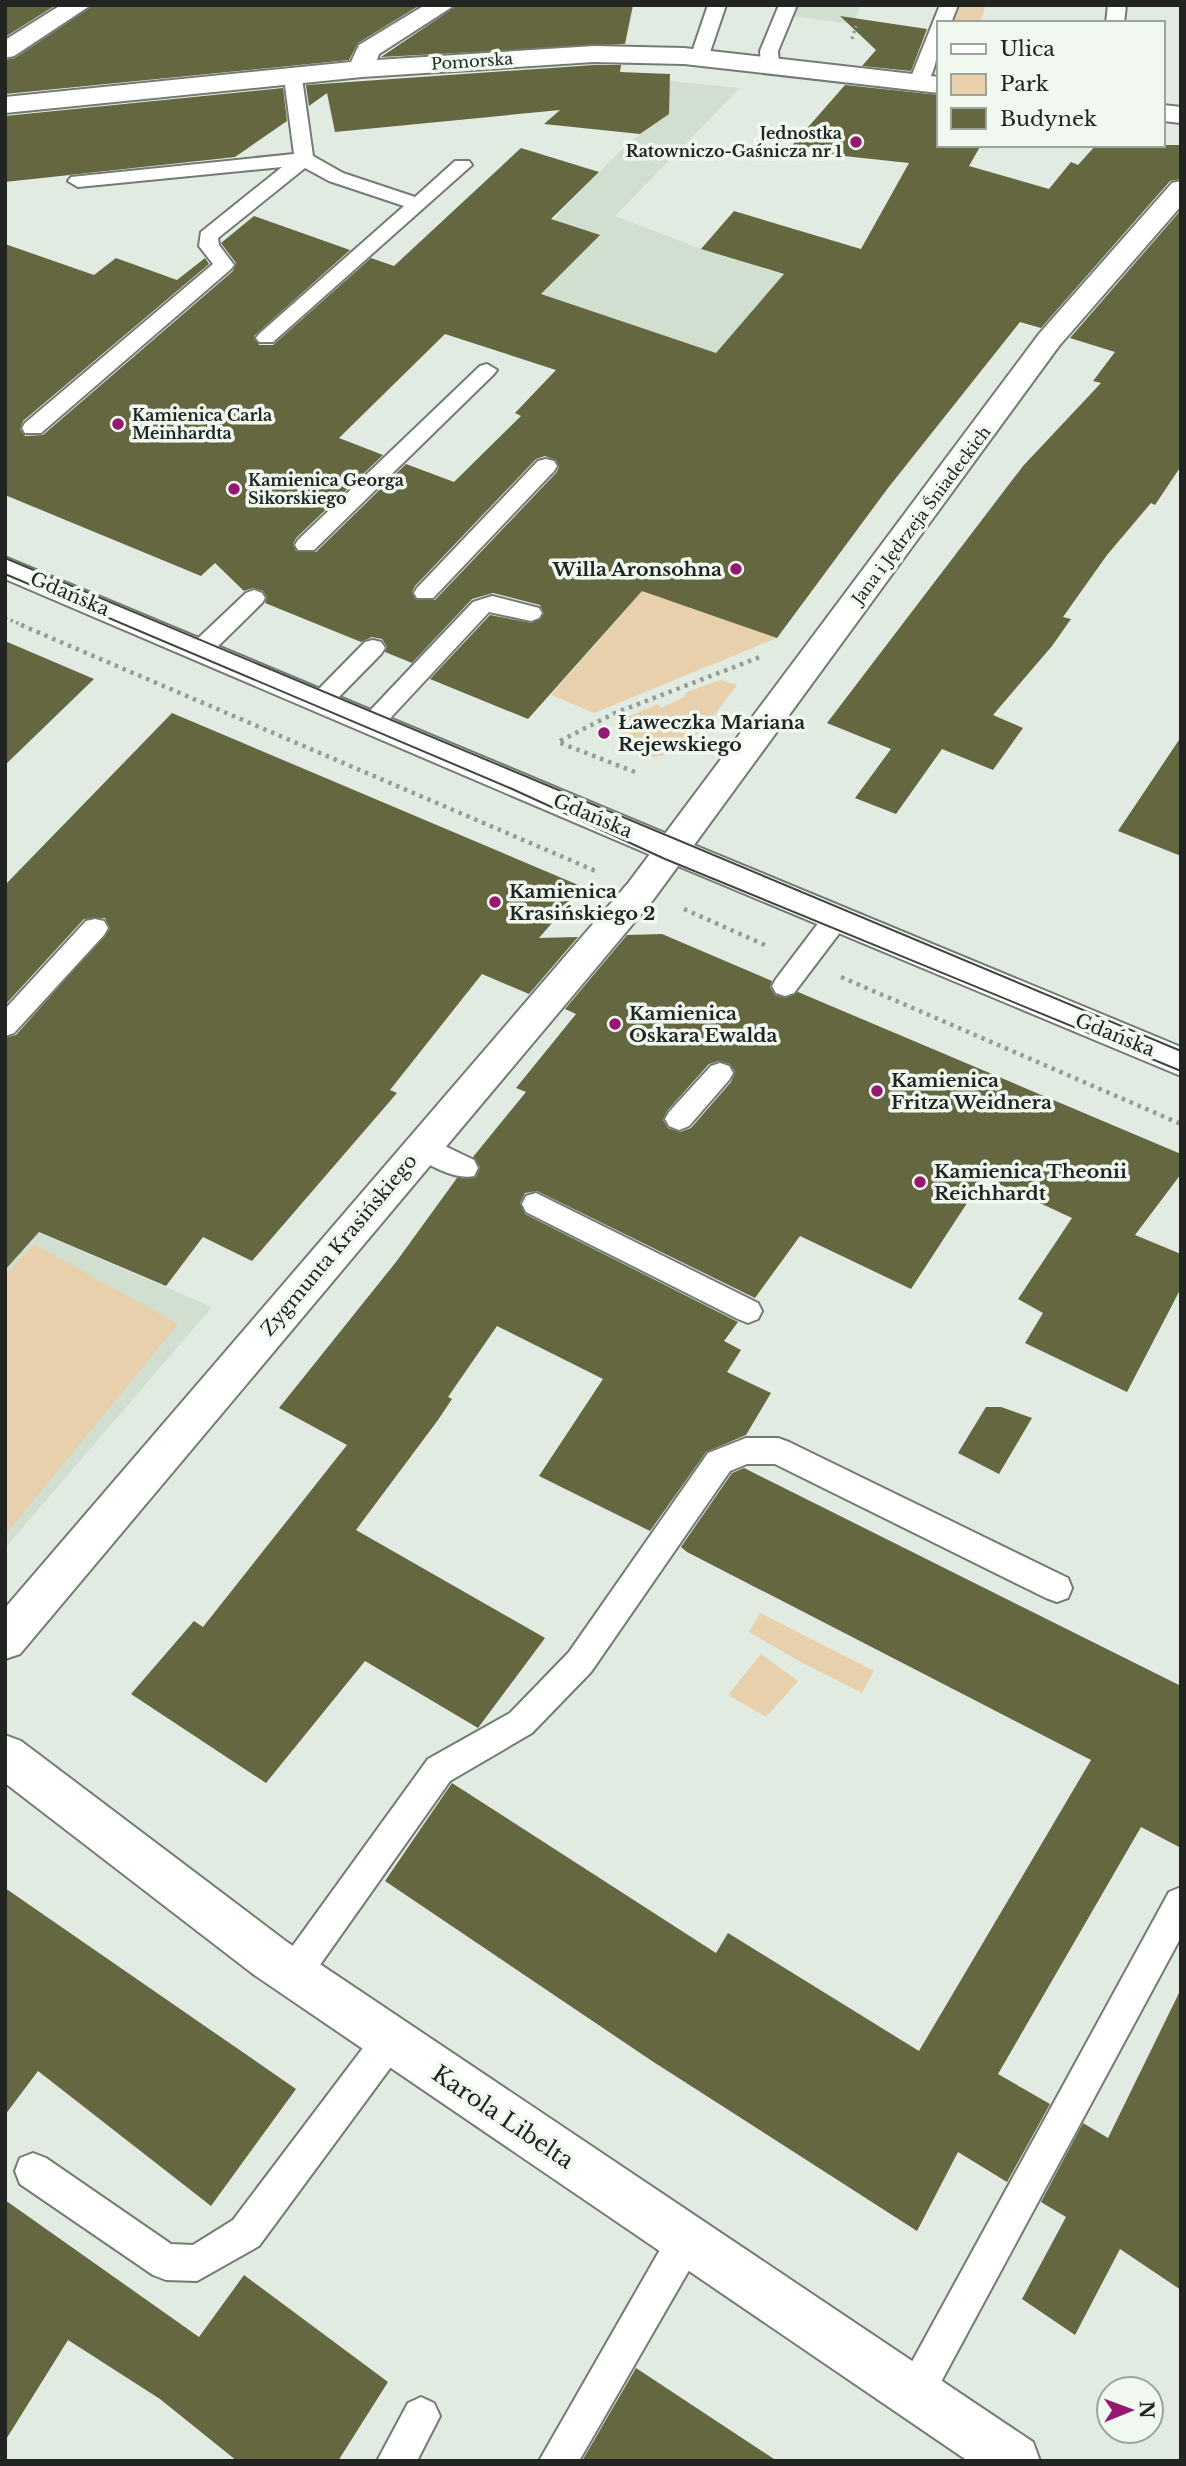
<svg xmlns="http://www.w3.org/2000/svg" width="1186" height="2466" font-family="'Libre Baskerville',serif">
<style>
.built{fill:#d1dfd0}
.green{fill:#e7d0ab}
.building{fill:#656741;fill-rule:evenodd}
.lines{fill:none;stroke-linecap:round;stroke-linejoin:round}
.lane-casing{stroke:#747b73;stroke-width:4}
.street-casing{stroke:#747b73;stroke-width:4}
.secondary-casing{stroke:#747b73;stroke-width:4}
.path-far1{stroke:#959c95;stroke-width:3.5;stroke-dasharray:2.5 3.5;stroke-linecap:butt}
.path{stroke:#959c95;stroke-width:4.5;stroke-dasharray:3.5 5;stroke-linecap:butt}
.lane{fill:#fff;fill-rule:evenodd}
.street{fill:#fff;fill-rule:evenodd}
.secondary{fill:#fff;fill-rule:evenodd}
.tram{stroke:#414541;stroke-width:2}
.poi-dot{fill:#971870;stroke:#f0f8ef;stroke-width:2.5}
.labels{text-anchor:middle;dominant-baseline:central;stroke-width:7;stroke-linejoin:round;paint-order:stroke}
.far-street-label{font-size:16px;fill:#212421;stroke:#f0f8ef}
.far-poi-label{font-size:16px;font-weight:bold;fill:#212421;stroke:#f0f8ef;text-anchor:start}
.poi-label{font-size:19px;font-weight:bold;fill:#212421;stroke:#f0f8ef;text-anchor:start}
.street-label{font-size:19px;fill:#212421;stroke:#f0f8ef}
.near-street-label{font-size:23px;fill:#212421;stroke:#f0f8ef}
</style>
<rect width="100%" height="100%" fill="#e2ebe2"/>
<g class="built">
<polygon points="786,5 860,5 854,24 790,16"/>
<polygon points="670,81 740,88 615,216 701,249 784,275 823,380 556,370 442,333 627,144 667,115"/>
<polygon points="5,1218 212,1307 5,1548"/>
</g>
<g class="green">
<polygon points="948,5 986,5 980,23 941,23"/>
<polygon points="656,575 724,619 777,638 594,713 551,695"/>
<path d="M720,680L737,685C717,711 684,763 645,756C636,754 627,749 619,746L622,719L658,704L661,708L686,696L685,693Z"/>
<polygon points="34,1244 178,1324 5,1535 5,1276"/>
<polygon points="760,1613 874,1671 862,1693 799,1661 749,1632"/>
<polygon points="761,1654 798,1681 766,1717 728,1695"/>
</g>
<g class="building">
<polygon points="5,5 56,5 5,37"/>
<polygon points="94,5 420,5 358,43 349,60 5,94 5,60 15,58"/>
<polygon points="458,5 633,5 625,44 381,57"/>
<polygon points="840,16 927,29 911,71 862,66 876,50"/>
<polygon points="594,65 621,65 620,72 670,74 669,114 640,134 544,124 560,110 335,132 327,93 309,106 306,85"/>
<path d="M845,85L939,95V145H981L969,166L1049,189L1071,162L1078,165L1096,145H1181V179L1170,181L1041,328L1020,322L888,488L777,638L642,591L528,719L430,679L490,615L532,623L544,614L540,605L493,593L472,599L412,663L385,652L387,647L382,639L372,637L361,642L265,603L267,597L263,591L253,588L244,591L215,563L201,576L5,495V244L94,275L116,258L177,280L205,258L209,264L23,421L20,429L25,436L43,435L233,271L236,263L221,243L254,216L350,250L254,336L259,345H273L371,258L394,266L521,148L599,172L551,219L600,235L541,294L716,353L784,274L701,249L734,211L861,249L909,163L788,150ZM445,334L556,370L515,413L521,416L454,482L406,464L316,552L296,551L293,544L296,538L383,455L339,438ZM545,456L556,460L559,467L556,473L435,600L415,599L412,592L415,586L536,459Z"/>
<polygon points="283,88 287,121 235,157 5,182 5,116"/>
<polygon points="1181,210 1181,466 1155,505 1151,503 1107,555 1063,617 1071,619 1052,646 993,715 1023,728 993,770 942,749 896,814 855,798 891,749 827,723 1023,466 1101,383 1093,381 1115,352 1070,338"/>
<polygon points="5,641 94,679 5,765"/>
<polygon points="172,713 583,887 539,938 578,937 529,994 482,974 390,1090 397,1093 252,1261 203,1237 166,1286 39,1232 5,1270 5,1038 16,1035 110,929 105,918 84,919 5,1005 5,885"/>
<polygon points="1181,737 1181,856 1118,831"/>
<path d="M662,934L772,981L770,987L775,995L786,998L798,992L1181,1154V1174L1135,1235L1181,1254V1288L1127,1392L1025,1343L1043,1313L1018,1299L1072,1218L984,1177L911,1289L800,1236L755,1298L537,1191L525,1193L520,1203L525,1214L738,1322L724,1341L741,1350L727,1372L771,1393L746,1435L706,1452L650,1531L539,1476L603,1379L497,1326L448,1397L452,1399L438,1420L356,1530L545,1638L478,1728L365,1661L266,1783L131,1694L194,1621L203,1627L347,1445L279,1408L396,1262L457,1178L476,1177L480,1167L473,1157L526,1092L516,1088L576,1014L565,1009L627,935ZM719,1061L730,1064L735,1072L731,1082L691,1128L680,1132L668,1128L663,1120L667,1111L709,1064Z"/>
<polygon points="986,1407 1001,1407 1032,1418 999,1474 958,1453"/>
<polygon points="744,1468 1181,1686 1181,1848 1141,1827 998,2074 1050,2104 1007,2182 958,2152 917,2231 652,2061 385,1881 452,1783 716,1953 728,1933 919,2051 1091,1760 687,1552 681,1547 732,1473"/>
<polygon points="5,1888 296,2089 211,2206 38,2071 5,2115"/>
<polygon points="1181,1989 1181,2290 1120,2249 1075,2335 1022,2299 1066,2217 1041,2202 1083,2123 1108,2138"/>
<polygon points="5,2200 199,2337 244,2275 388,2382 338,2461 237,2461 160,2399 68,2340 5,2441"/>
<polygon points="636,2368 777,2461 582,2461"/>
</g>
<g class="lines">
<defs>
<g id="lane">
<polygon points="708,5 726,5 708,58 699,64 690,58"/>
<polygon points="779,5 797,5 778,51 779,65 770,71 761,65 760,51"/>
<path d="M940,5H958L951,23H939C939,40 938,83 918,88L911,86L909,82Z"/>
<polygon points="1108,5 1126,5 1124,23 1106,23"/>
<polygon points="293,72 302,78 313,156 343,173 415,197 455,161 469,161 472,165 273,342 259,342 256,338 259,334 404,206 329,181 305,168 218,238 219,245 234,265 231,269 41,433 25,433 22,428 25,423 213,264 199,246 201,232 282,167 78,187 68,181 71,177 294,154 284,78"/>
<polygon points="487,364 497,370 494,374 314,550 298,550 295,545 298,540 480,366"/>
<polygon points="546,459 554,461 557,466 554,471 433,598 417,598 414,593 417,588 538,461"/>
<polygon points="254,590 262,593 265,598 262,603 208,656 192,656 188,650 192,644 246,593"/>
<polygon points="492,596 539,608 542,613 539,618 531,621 489,612 381,728 365,728 361,722 365,716 473,602"/>
<polygon points="373,640 381,642 385,648 381,654 329,707 313,707 309,701 313,695 365,642"/>
<polygon points="835,911 844,913 848,920 844,927 794,993 785,996 776,993 772,986 776,979 826,913"/>
<polygon points="95,919 104,921 108,928 104,935 14,1033 5,1036 5,1009 86,921"/>
<polygon points="720,1063 729,1066 733,1073 729,1080 689,1126 679,1130 669,1126 665,1119 669,1112 711,1066"/>
<path d="M422,1135L474,1160L478,1168L474,1176C456,1181 417,1162 408,1146L412,1138Z"/>
<polygon points="536,1193 758,1303 762,1311 758,1319 748,1323 738,1319 526,1212 522,1204 526,1196"/>
<polygon points="746,1438 778,1438 789,1442 1068,1578 1072,1588 1068,1598 1057,1602 1046,1598 775,1464 747,1464 730,1471 591,1672 532,1733 450,1781 305,1986 293,1991 281,1986 276,1974 281,1962 428,1759 510,1713 569,1652 708,1453"/>
<polygon points="1181,1887 1181,1937 928,2406 915,2412 902,2406 896,2393 902,2380 1169,1892"/>
<polygon points="390,2023 402,2028 407,2040 402,2052 259,2246 197,2281 166,2280 153,2275 20,2184 15,2171 20,2158 33,2153 46,2158 171,2244 193,2245 233,2220 378,2028"/>
<polygon points="686,2222 699,2227 704,2240 699,2253 579,2461 539,2461 673,2227"/>
<polygon points="421,2397 434,2403 440,2416 417,2461 377,2461 408,2403"/>
</g>
<g id="street">
<polygon points="61,5 91,5 14,56 5,58 5,40"/>
<polygon points="425,5 455,5 379,54 377,60 594,46 684,48 939,77 939,93 684,64 594,62 362,77 5,113 5,97 351,62 359,45"/>
<polygon points="1163,105 1181,107 1181,123 1163,121"/>
<polygon points="5,557 684,841 689,850 684,859 672,862 660,859 5,579"/>
<polygon points="5,1735 21,1741 287,1942 1033,2442 1040,2461 968,2461 253,1974 5,1783"/>
</g>
<polygon id="secondary" points="1181,181 1181,206 1059,346 694,845 1181,1047 1181,1076 678,866 653,900 20,1654 5,1659 5,1608 629,882 1039,334 1172,183"/>
</defs>
<use href="#lane" class="lane-casing"/>
<use href="#street" class="street-casing"/>
<use href="#secondary" class="secondary-casing"/>
<g class="path-far1">
<polyline points="852,39 856,26"/>
<polyline points="5,618 25,626"/>
</g>
<g class="path">
<polyline points="21,625 598,872"/>
<polyline points="635,772 558,742 615,713 760,657"/>
<polyline points="684,909 765,945"/>
<polyline points="841,977 1181,1124"/>
</g>
<use href="#lane" class="lane"/>
<use href="#street" class="street"/>
<use href="#secondary" class="secondary"/>
<g class="tram">
<polyline points="5,558 1181,1051"/>
<polyline points="5,574 510,788 665,859 1181,1071"/>
</g>
</g>
<g class="poi-dot">
<circle cx="856" cy="142" r="7"/>
<circle cx="118" cy="424" r="7"/>
<circle cx="234" cy="489" r="7"/>
<circle cx="736" cy="569" r="7"/>
<circle cx="604" cy="733" r="7"/>
<circle cx="495" cy="902" r="7"/>
<circle cx="615" cy="1024" r="7"/>
<circle cx="877" cy="1091" r="7"/>
<circle cx="920" cy="1182" r="7"/>
</g>
<g class="labels">
<g class="far-street-label">
<text transform="translate(472 61) rotate(-4)">Pomorska</text>
<text transform="translate(921 515) rotate(-53)">Jana i Jędrzeja Śniadeckich</text>
</g>
<g class="far-poi-label">
<text x="842" y="133" text-anchor="end">Jednostka<tspan x="842" dy="18">Ratowniczo-Gaśnicza nr 1</tspan></text>
<text x="132" y="415">Kamienica Carla<tspan x="132" dy="18">Meinhardta</tspan></text>
<text x="248" y="480">Kamienica Georga<tspan x="248" dy="18">Sikorskiego</tspan></text>
</g>
<g class="poi-label">
<text x="722" y="569" text-anchor="end">Willa Aronsohna</text>
<text x="618" y="722">Ławeczka Mariana<tspan x="618" dy="22">Rejewskiego</tspan></text>
<text x="509" y="891">Kamienica<tspan x="509" dy="22">Krasińskiego 2</tspan></text>
<text x="629" y="1013">Kamienica<tspan x="629" dy="22">Oskara Ewalda</tspan></text>
<text x="891" y="1080">Kamienica<tspan x="891" dy="22">Fritza Weidnera</tspan></text>
<text x="934" y="1171">Kamienica Theonii<tspan x="934" dy="22">Reichhardt</tspan></text>
</g>
<g class="street-label">
<text transform="translate(70 594) rotate(23)">Gdańska</text>
<text transform="translate(593 816) rotate(23)">Gdańska</text>
<text transform="translate(1115 1035) rotate(22)">Gdańska</text>
<text transform="translate(339 1245) rotate(-50)">Zygmunta Krasińskiego</text>
</g>
<g class="near-street-label">
<text transform="translate(503 2117) rotate(34)">Karola Libelta</text>
</g>
</g>
<rect width="1186" height="2466" fill="none" stroke="#212421" stroke-width="14"/>
<rect x="937" y="21" width="228" height="126" fill="#f0f8ef" stroke="#9da39d" stroke-width="2"/>
<rect x="951" y="44" width="35" height="10" fill="#ffffff" stroke="#9da39d" stroke-width="2"/>
<text x="1000" y="56" font-size="21" fill="#212421">Ulica</text>
<rect x="951" y="74" width="35" height="21" fill="#e7d0ab" stroke="#9da39d" stroke-width="2"/>
<text x="1000" y="91" font-size="21" fill="#212421">Park</text>
<rect x="951" y="108" width="35" height="21" fill="#656741" stroke="#9da39d" stroke-width="2"/>
<text x="1000" y="126" font-size="21" fill="#212421">Budynek</text>
<g transform="translate(1130 2410) rotate(89)"><circle r="33" fill="#f0f8ef" stroke="#9da39d" stroke-width="2"/>
<path d="M0-5L12 26L0 18L-12 26Z" fill="#971870"/>
<text y="-10" font-size="19" font-weight="bold" text-anchor="middle" fill="#212421">N</text>
</g>
</svg>
